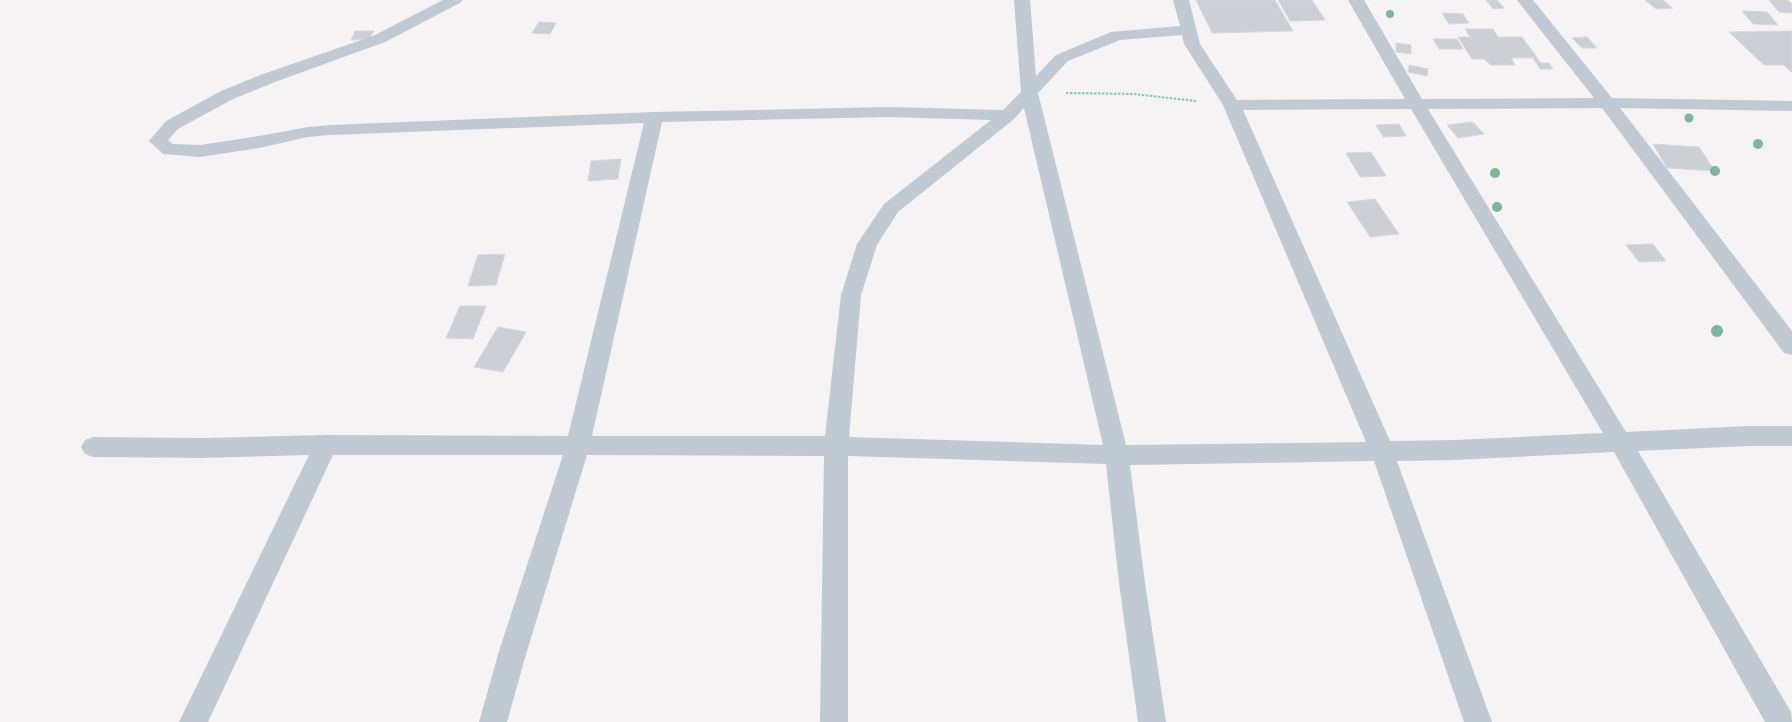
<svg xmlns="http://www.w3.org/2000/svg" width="1792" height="722" font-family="'Source Sans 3',sans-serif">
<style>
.building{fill:#cdcfd5;stroke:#d7d9de}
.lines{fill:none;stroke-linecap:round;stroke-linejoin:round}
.path{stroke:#7ad0a6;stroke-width:2;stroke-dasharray:2.5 1.5;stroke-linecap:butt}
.minor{fill:#c1cad2;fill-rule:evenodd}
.tree{fill:#7bb799}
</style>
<rect width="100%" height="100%" fill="#f5f3f3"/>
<g class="building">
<polygon points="1196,0 1275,0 1293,31 1212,33"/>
<polygon points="1278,0 1312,0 1325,20 1290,21"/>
<polygon points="1486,0 1497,0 1504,8 1493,9"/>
<polygon points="1645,0 1663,0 1673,8 1656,9"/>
<polygon points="1769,0 1788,0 1792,4 1792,13 1779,12"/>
<polygon points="1742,11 1767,12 1778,25 1753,24"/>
<polygon points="1442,13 1463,14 1469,23 1449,24"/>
<polygon points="539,22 556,23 550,34 532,33"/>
<polygon points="1465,29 1493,29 1498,37 1522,37 1541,63 1549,63 1553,69 1540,69 1533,58 1511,58 1515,65 1491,65 1484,59 1472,59 1458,37 1470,37"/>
<polygon points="355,31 374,31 369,39 351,40"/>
<polygon points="1792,31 1792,73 1784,65 1764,65 1729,32"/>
<polygon points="1587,37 1597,48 1582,48 1572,38"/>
<polygon points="1433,39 1457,39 1463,49 1439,49"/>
<polygon points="1396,43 1411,45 1411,54 1396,52"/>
<polygon points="1409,65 1428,69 1427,76 1408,72"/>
<polygon points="1473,122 1484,134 1458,138 1447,125"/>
<polygon points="1399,124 1406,136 1383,137 1376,125"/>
<polygon points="1653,144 1699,147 1715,171 1667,168"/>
<polygon points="1371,152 1386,176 1360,177 1346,153"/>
<polygon points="621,159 618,179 588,181 591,161"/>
<polygon points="1375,199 1399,234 1370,237 1347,202"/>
<polygon points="1653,244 1666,261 1639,262 1626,245"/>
<polygon points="505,254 496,285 468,286 478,255"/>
<polygon points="460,306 486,306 473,339 446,338"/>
<polygon points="498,327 526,332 503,372 474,367"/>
</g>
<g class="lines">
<polyline class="path" points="1066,93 1134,94 1196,101"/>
<path class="minor" d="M443,0H463L460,3L385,42L275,82L233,99L178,129L168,140L173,144L200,145L259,136L308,127L330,125L654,112L889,107L1003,110L1021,92L1014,0H1030L1036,76L1056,55L1111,32L1180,26L1173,0H1189L1200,44L1237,100L1405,99L1348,0H1364L1422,99L1594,98L1517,0H1533L1612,98L1792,101V111L1620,108L1792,331V355L1784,353L1602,108L1428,109L1626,432L1748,426H1792V446H1748L1638,451L1791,712L1792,722H1765L1614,452L1456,460L1397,461L1492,722H1464L1374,461L1130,465L1145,583L1166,722H1138L1119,583L1106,464L848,456V722H820L824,456L587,455L527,651L507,722H479L499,651L563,455H333L208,722H179L309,455L202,458L93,457L85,454L81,447L85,440L93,437L202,438L326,435L568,436L644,123L330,135L308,137L259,148L200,157L163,154L149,141L166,121L221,91L263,74L373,36ZM1182,35L1184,44L1223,105L1366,442L1126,445L1038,93L1068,61L1120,40ZM1024,108L1103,445L849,437L861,295L877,245L898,212L1014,119ZM1411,109L1603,433L1456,440L1390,441L1243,110ZM889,117L991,120L884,204L857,244L841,295L825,436H592L662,122Z"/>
</g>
<g class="tree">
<circle cx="1390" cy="14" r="4"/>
<circle cx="1689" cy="118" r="4.5"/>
<circle cx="1758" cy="144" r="5"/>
<circle cx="1715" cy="171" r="5"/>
<circle cx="1495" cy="173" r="5"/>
<circle cx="1497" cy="207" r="5"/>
<circle cx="1717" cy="331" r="6"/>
</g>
</svg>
